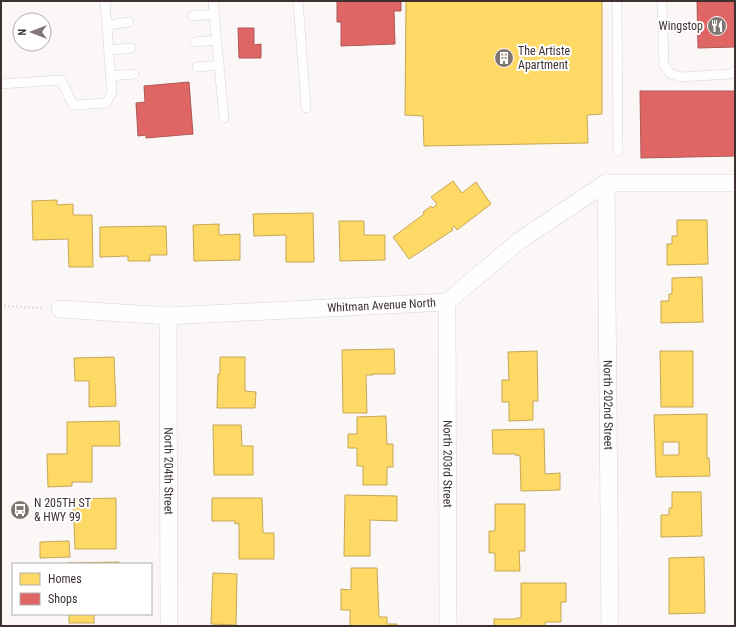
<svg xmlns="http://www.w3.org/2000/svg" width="736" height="627" font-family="'Roboto Condensed',sans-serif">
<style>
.homes{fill:#ffd966;stroke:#c5a756;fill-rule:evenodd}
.shops{fill:#e06666;stroke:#af5656}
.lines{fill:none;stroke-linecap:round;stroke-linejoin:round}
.lane-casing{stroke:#dad4d2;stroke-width:10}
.street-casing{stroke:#dad4d2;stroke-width:18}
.path{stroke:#e2e1e1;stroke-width:2.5;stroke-dasharray:2 2;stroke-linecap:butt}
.lane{stroke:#fefefe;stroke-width:9}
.street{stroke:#fefefe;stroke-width:17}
.labels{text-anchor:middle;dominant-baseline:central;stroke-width:4;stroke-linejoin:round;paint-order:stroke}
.poi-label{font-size:12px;fill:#3d3230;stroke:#fff;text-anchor:start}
.street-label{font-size:12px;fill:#3d3230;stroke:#fff}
</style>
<rect width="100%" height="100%" fill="#fbf7f6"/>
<g class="homes">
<polygon points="406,1 602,1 602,114 587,115 588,143 424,146 423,116 405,115"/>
<polygon points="453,181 462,193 476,182 491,204 457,230 454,226 452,228 453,230 409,259 393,237 424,214 423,212 431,206 433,208 437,204 431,197"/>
<polygon points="57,200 57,205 73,204 73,215 92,215 93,267 69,267 68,239 33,240 32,201"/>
<polygon points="313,213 314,262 286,262 286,235 254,236 253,214"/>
<polygon points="677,220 707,220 708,264 667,265 667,244 672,244 672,236 677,236"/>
<polygon points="339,221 364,221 364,235 385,235 385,260 340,261"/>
<polygon points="219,224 219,235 240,234 240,260 194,261 193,225"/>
<polygon points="166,226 167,255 150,255 150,261 128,261 128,256 100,257 100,227"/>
<polygon points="702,277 703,322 661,323 661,301 669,301 669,294 672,294 672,278"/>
<polygon points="394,349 395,374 373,374 373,375 366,375 367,413 343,413 342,350"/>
<polygon points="537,351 538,401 533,401 533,420 509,421 509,402 502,402 502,380 509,380 508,352"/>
<polygon points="660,351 693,351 693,407 661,407"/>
<polygon points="114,357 116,406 89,407 89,381 75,381 74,358"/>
<polygon points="220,357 245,357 245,391 256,392 255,408 217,408 218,374 220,374"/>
<path d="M707,414V458H709L710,476L656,477L654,415ZM663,442H679V455H663Z"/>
<polygon points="386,416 387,444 393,444 393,467 387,467 387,485 363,485 363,466 357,466 357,448 348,448 348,434 357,434 357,417"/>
<polygon points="119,421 120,446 92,446 92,482 72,482 72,486 48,487 47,454 67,454 67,422"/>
<polygon points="213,425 241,425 242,446 253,446 253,475 214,475"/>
<polygon points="544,429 545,474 560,473 560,490 521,491 520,455 516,456 516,454 493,454 492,430"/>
<polygon points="672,492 701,492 702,536 661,537 661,515 669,515 669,508 672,508"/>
<polygon points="345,495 397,496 397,521 370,520 370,556 344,556"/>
<polygon points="116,498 116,549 75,549 73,499"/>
<polygon points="212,498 262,498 263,533 274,533 274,559 239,559 239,523 235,524 235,521 212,521"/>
<polygon points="495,504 525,504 525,551 519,551 520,571 495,571 495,553 489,553 489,531 495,531"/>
<polygon points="69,541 70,557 40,558 40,542"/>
<polygon points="704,557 705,613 669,614 669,558"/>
<polygon points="119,562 119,564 68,564 68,563"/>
<polygon points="351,568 377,568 379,617 387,617 387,624 397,624 397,626 350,626 350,610 341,610 341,589 351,590"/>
<polygon points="213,573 237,574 236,625 211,624"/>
<polygon points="521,583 566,583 566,602 561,602 561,622 545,622 545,626 494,626 494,619 516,619 516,618 521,618"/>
<rect x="69" y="614" width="25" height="9"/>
</g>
<g class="shops">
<polygon points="337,1 401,1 401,11 394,11 395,44 341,46 341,22 337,22"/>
<polygon points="697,1 734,1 735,47 698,48"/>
<polygon points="238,28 254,28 254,45 261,44 261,58 239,58"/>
<polygon points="189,82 193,134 146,138 146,135 138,136 136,103 145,102 144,86"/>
<polygon points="640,91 735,91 735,156 641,158"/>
</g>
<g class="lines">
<defs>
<g id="lane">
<polyline points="213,1 224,118"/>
<polyline points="298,1 306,108"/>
<polyline points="617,1 618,151"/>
<polyline points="662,1 664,65 670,73 680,77 730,74 735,72"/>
<polyline points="192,16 214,14"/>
<polyline points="108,25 129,22"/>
<polyline points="195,42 217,40"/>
<polyline points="110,50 131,48"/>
<polyline points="197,67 219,65"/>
<polyline points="110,76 134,74"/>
<polyline points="1,84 61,80 73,105 106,103 112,93 105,1"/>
</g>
<g id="street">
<path id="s1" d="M606,183L610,626"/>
<path id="s2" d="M447,302L448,626"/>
<path id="s3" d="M60,309L168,316L447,302L519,241L606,183H735"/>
<path id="s4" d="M168,316L169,626"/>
</g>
</defs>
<use href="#lane" class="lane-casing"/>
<use href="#street" class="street-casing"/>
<polyline class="path" points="4,306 42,308"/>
<use href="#lane" class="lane"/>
<use href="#street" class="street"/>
</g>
<defs>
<symbol id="restaurant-disc" viewBox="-11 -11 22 22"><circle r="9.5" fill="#807775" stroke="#fff"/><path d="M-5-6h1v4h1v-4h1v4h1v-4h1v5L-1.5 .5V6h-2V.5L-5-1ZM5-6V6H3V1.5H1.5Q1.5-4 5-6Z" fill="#fff"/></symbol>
<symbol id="building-disc" viewBox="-11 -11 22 22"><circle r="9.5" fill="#807775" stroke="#fff"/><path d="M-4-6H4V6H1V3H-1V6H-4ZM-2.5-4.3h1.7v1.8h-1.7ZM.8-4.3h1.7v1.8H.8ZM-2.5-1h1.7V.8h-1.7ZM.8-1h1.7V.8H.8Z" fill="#fff"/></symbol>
<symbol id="bus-disc" viewBox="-11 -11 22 22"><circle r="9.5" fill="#807775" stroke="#fff"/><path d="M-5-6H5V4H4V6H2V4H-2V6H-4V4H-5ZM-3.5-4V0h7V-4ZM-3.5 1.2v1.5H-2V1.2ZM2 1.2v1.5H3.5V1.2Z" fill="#fff"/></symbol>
</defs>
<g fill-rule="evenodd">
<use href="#restaurant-disc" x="706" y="15" width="22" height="22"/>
<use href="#building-disc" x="493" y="47" width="22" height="22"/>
<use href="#bus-disc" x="9" y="499" width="22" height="22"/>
</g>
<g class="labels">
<g class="poi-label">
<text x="703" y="26" text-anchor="end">Wingstop</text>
<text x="518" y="51">The Artiste<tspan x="518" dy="14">Apartment</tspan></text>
<text x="34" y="503">N 205TH ST<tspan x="34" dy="14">&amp; HWY 99</tspan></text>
</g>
<g class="street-label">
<text stroke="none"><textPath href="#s3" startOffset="322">Whitman Avenue North</textPath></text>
<text stroke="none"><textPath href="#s1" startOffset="222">North 202nd Street</textPath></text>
<text stroke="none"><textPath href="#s2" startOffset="162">North 203rd Street</textPath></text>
<text stroke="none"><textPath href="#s4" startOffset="155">North 204th Street</textPath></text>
</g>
</g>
<rect width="736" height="627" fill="none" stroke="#3d3230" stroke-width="4"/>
<rect x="12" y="563" width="140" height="52" fill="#ffffff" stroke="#b1adac"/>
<rect x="20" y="573" width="20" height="12" fill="#ffd966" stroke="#b1adac"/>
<text x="48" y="583" font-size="12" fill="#3d3230">Homes</text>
<rect x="20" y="593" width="20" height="12" fill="#e06666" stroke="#b1adac"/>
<text x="48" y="603" font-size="12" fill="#3d3230">Shops</text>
<g transform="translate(32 32) rotate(270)"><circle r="19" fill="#ffffff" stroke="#b1adac"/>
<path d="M0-3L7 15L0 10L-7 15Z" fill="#807775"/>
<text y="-6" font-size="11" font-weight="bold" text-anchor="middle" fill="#3d3230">N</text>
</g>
</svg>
